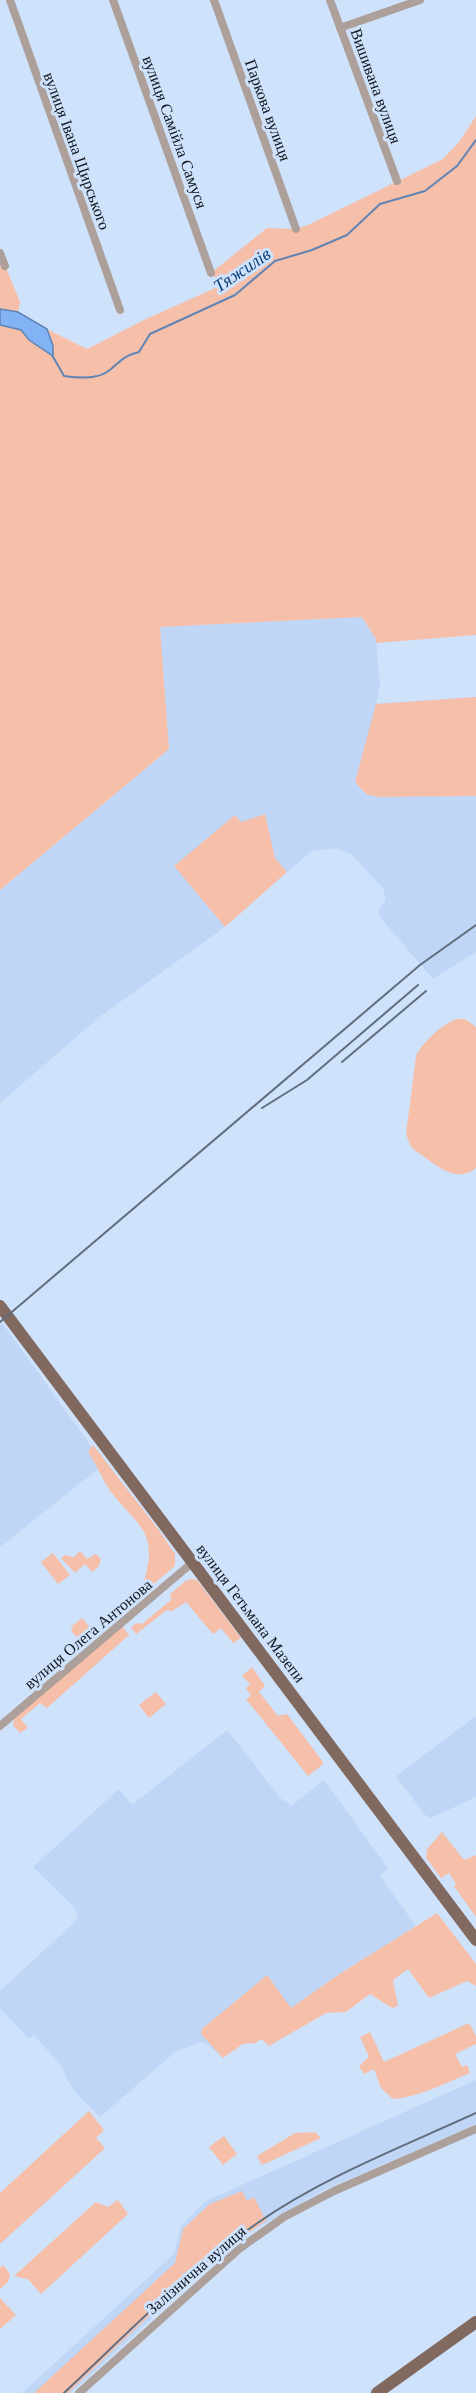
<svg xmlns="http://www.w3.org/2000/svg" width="476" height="2393" font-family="'Times New Roman',serif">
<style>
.built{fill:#bfd6f6}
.green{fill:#f6bfa9}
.water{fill:#81b3f5;stroke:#5f84b5;stroke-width:1.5}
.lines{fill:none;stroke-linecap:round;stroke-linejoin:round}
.stream{stroke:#5f84b5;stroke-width:2}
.minor{stroke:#ad9f99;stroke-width:8}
.primary{stroke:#81695f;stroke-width:12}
.rail{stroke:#626d7d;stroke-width:2}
.labels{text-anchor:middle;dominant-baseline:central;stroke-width:6;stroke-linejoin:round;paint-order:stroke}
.street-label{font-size:16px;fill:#10161f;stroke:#cfe2fb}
.water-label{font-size:18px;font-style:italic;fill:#0d3f79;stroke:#cfe2fb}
</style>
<rect width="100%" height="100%" fill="#cfe2fb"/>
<g class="built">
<polygon points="363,617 376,639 380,685 376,704 476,697 476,952 433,979 380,917 379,908 386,900 383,888 351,854 337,848 312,851 287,872 275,858 265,814 175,866 225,927 102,1015 0,1103 0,890 169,749 160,627"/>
<polygon points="0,1320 104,1464 0,1547"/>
<polygon points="476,1716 476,1797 431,1818 425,1815 396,1776"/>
<polygon points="227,1730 283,1801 285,1800 291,1806 324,1780 388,1868 380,1876 416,1926 341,1973 222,2057 208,2045 201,2042 175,2052 100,2117 77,2094 67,2080 63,2068 34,2035 29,2039 0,2008 0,1991 78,1919 75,1908 33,1867 119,1789 132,1805"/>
<polygon points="476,2080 476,2124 322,2191 257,2228 232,2245 71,2393 22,2393 174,2254 181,2226 206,2201"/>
</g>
<g class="green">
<polygon points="476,116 476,635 376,643 376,639 362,617 160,627 169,749 0,890 0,325 20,330 29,340 53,346 47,329 87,349 146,319 222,285 211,273 267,228 296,229 308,225 443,159 459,142"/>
<polygon points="0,253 20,302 18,312 0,309"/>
<polygon points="476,697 476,796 377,797 366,794 355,782 376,704"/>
<polygon points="265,814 275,858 287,872 225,927 174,866 235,815 241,822"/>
<path d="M457,1019H465L476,1027V1168C455,1185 434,1163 416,1151L411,1147L406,1134L416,1056C423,1042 442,1024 457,1019Z"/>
<path d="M93,1445L158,1529L175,1554V1566L150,1587L144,1581C159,1531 138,1527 111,1492C102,1480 97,1464 88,1452Z"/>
<polygon points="80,1551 87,1559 96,1554 101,1559 99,1566 92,1572 85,1564 75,1573 61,1558 65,1555 74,1557"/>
<polygon points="53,1553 70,1575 58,1584 41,1562"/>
<polygon points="193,1579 197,1580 241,1638 233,1643 221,1628 213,1634 186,1602 172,1611 167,1610 136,1634 131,1627 137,1623 142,1624 171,1600 170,1594 187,1580"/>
<polygon points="82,1618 94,1632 81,1642 71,1631 73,1629 71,1627"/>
<polygon points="122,1626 129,1635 47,1708 40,1703 21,1719 28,1728 20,1733 13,1725 15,1717"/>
<polygon points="252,1667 265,1686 259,1692 278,1716 287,1714 323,1762 322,1765 308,1776 246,1699 251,1695 246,1689 250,1684 242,1676"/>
<polygon points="156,1692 166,1704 149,1718 139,1705"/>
<polygon points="442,1832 464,1860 476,1855 476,1917 454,1886 456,1884 449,1873 441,1878 426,1858 427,1849"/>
<polygon points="437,1913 476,1964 476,1986 467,1981 429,1998 408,1969 393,1980 398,2006 392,2008 370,1994 346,2012 326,2013 269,2046 262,2039 255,2043 243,2044 223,2058 201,2034 202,2029 267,1975 291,2008 341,1973"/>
<path d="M469,2023L476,2036V2044L455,2054L462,2067L467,2065L470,2073C445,2083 420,2097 393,2099L381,2088L374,2069L364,2074L359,2066L369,2057L360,2037L370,2032L384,2062Z"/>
<polygon points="89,2111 104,2130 96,2138 105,2148 0,2244 0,2193"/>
<polygon points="315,2132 321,2138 262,2165 257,2156 295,2133"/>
<polygon points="224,2136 237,2154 223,2165 209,2147"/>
<path d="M242,2191L247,2201L254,2197L264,2217L249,2228L265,2218L267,2220C194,2269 132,2333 68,2393H64L186,2280L236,2237L186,2279L177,2266L185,2280L63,2393H34L175,2263L183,2229L210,2204Z"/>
<polygon points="118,2200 128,2214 41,2294 28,2279 14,2276 96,2202 108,2207"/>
<polygon points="3,2265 10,2274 8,2282 0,2289 0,2268"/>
<polygon points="0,2298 16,2315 0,2329"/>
</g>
<polygon class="water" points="0,309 18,312 47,329 53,346 53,356 29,340 21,330 0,325"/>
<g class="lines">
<path class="stream" d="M52,355L64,376C77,378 95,380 107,372C121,362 120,357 139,352L150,334L235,295L275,261L312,250L347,235L380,204L425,191L457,166L476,140"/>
<g class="minor">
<polyline points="10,0 120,310"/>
<polyline points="113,0 211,273"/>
<polyline points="214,0 296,229"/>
<polyline points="330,0 397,181"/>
<polyline points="340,28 420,0"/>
<polyline points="0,253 5,266"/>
<polyline points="0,1726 193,1562"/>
<polyline points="79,2393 239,2249 284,2217 334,2191 476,2129"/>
</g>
<g class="primary">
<polyline points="0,1306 476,1940"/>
<polyline points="377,2393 476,2322"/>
</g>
<g class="rail">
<polyline points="342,1062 426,991"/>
<polyline points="262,1108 307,1080 418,985"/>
<polyline points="0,1322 420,965 476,925"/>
<path d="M64,2393C126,2335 186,2272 256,2224C323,2177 402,2147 476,2113"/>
</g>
</g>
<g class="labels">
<g class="street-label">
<text transform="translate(376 86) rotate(70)">Вишивана вулиця</text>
<text transform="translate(268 110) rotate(70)">Паркова вулиця</text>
<text transform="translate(175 132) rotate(70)">вулиця Самійла Самуся</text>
<text transform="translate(77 151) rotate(70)">вулиця Івана Щирського</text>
<text transform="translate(251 1613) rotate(53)">вулиця Гетьмана Мазепи</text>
<text transform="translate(88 1634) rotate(-40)">вулиця Олега Антонова</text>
<text transform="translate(196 2270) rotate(-41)">Залізнична вулиця</text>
</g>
<g class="water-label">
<text transform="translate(242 270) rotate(-34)">Тяжилів</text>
</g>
</g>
</svg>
